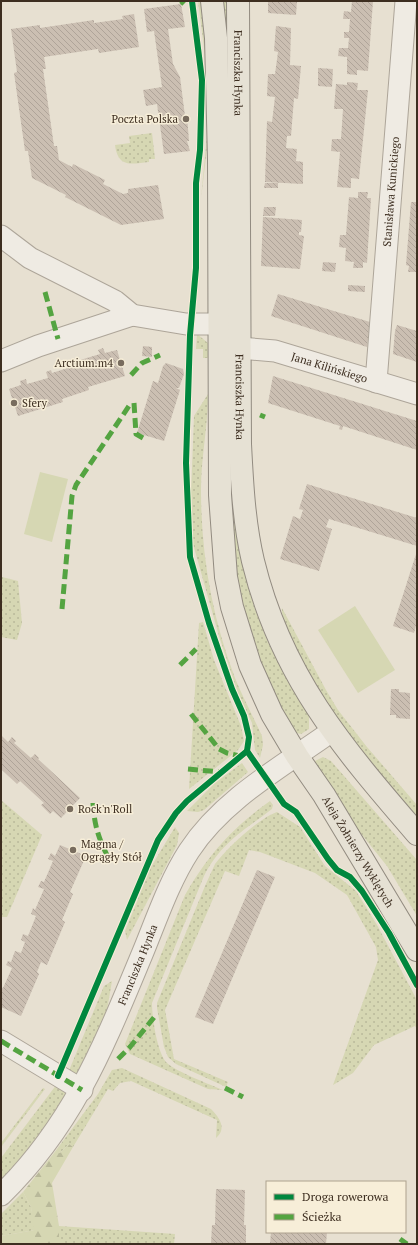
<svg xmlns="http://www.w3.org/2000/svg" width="418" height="1245" font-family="'PT Serif',serif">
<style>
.grass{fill:url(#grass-dots)}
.forest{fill:url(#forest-firs)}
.garden{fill:#d6d7b3}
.building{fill:url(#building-back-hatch)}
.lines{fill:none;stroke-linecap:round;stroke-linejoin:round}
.minor-casing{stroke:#ada599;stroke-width:23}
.major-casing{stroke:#928b80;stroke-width:24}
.minor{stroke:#efebe3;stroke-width:21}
.major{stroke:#e6e1d4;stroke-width:22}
.quiet{stroke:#54a441;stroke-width:5;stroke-dasharray:10 5;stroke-linecap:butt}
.cycleway-casing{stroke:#f7eed8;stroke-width:8}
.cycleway{stroke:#00873e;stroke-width:6}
.poi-dot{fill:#786c5e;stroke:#f7eed8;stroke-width:1.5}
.labels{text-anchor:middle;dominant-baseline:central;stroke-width:3;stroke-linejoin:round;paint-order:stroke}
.street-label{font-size:11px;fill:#3d2e20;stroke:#f7eed8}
.poi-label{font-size:11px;fill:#3d2e20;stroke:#f7eed8;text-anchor:start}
</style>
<defs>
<pattern id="grass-dots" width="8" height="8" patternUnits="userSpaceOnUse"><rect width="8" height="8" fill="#d6d7b3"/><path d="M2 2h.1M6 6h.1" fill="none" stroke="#b9b99a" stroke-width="1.8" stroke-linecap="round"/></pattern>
<pattern id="forest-firs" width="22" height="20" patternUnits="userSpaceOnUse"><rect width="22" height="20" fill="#d6d7b3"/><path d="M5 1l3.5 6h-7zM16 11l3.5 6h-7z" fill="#b9b99a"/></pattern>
<pattern id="building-back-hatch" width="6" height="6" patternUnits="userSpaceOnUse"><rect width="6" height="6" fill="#cbbfb2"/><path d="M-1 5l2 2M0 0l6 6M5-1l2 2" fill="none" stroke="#afa499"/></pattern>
</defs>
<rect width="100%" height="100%" fill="#e7e0d1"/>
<g class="grass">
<polygon points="198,1 202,1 207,55 205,56"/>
<polygon points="221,1 226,1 229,57 226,49"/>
<polygon points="206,75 209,131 201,199 207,135"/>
<path d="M152,133L155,159H149V162C131,164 118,168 115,145L130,143L129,136Z"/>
<polygon points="197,334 208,343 209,358 203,358 203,349 196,349"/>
<path d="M208,394C208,426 201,458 201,490C201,555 212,617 235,678C243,698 253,716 262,736L263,745L260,758L255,750L252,723L237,690L219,636L193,544L191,493L194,416Z"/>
<polygon points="232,484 242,558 254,606 267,640 281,668 309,716 309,729 301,734 292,732 256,653 235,577 228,485"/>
<polygon points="2,577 18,581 22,623 17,640 1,637"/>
<path d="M282,608L326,690L338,710L367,747L417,805V816C370,761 317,705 290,637C287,629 281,616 282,608Z"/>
<polygon points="203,622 214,660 241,726 244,741 238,750 189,789 199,623"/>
<polygon points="323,757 331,761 417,860 417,916 387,866 342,810 315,767 315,761"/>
<polygon points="242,763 248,772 204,810 198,812 187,811 215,783"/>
<polygon points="1,800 42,835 7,917 1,917"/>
<path d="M270,801L273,805L272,809C243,831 221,843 204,876L152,1003C152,1017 157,1053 167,1063C175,1071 211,1085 223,1090L208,1089L130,1054L125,1044L185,895C209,854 231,829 270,801Z"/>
<path d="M277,812L300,827L325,866L356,891L377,925L417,1000V1029L415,1026L374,1045L353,1073L333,1085L378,960L376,947L347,895L315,873L260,852L249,850L239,876L225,871L165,1010L174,1059L228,1082L226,1087L176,1064L168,1057L164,1047L157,1008V1003L205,886L215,864C227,848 259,818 277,812Z"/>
<polygon points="175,827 179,833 177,845 127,940 125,931 151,867"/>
<polygon points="112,981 106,1016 80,1071 76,1073 68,1073 104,986"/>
<path d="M122,1068L211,1109C220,1118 227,1129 216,1138L217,1120L131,1081L120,1083L113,1091L108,1089L73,1147L69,1144L60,1153H54L98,1094L112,1070Z"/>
<polygon points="57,1084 65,1093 65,1096 38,1139 1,1183 1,1158"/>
<polygon points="43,1088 45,1089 1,1147 1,1143"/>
<polygon points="23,1192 31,1207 35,1230 1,1236 1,1214"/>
<polygon points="59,1226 175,1234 174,1244 59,1244"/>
</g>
<polygon class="forest" points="69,1144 73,1147 52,1183 59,1226 59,1244 35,1244 31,1207 23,1192 54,1153 60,1153"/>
<g class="garden">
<polygon points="40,472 68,479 52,542 24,534"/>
<polygon points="355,606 395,670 358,693 318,630"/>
<polygon points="35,1230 35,1244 1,1244 1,1236"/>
</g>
<g class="building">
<polygon points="268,1 297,1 296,15 268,13"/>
<polygon points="352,1 373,1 368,71 357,70 357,75 347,74 347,57 338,56 339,48 348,48 349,38 344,38 344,32 349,32 350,19 343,19 344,11 351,12"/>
<polygon points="181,4 185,27 168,29 173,64 180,77 185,116 187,116 189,141 187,141 190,151 164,154 157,104 146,106 143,90 162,87 154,31 147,32 144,9"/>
<polygon points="134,14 139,47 99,53 98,49 44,57 46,69 43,69 54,146 57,146 59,160 72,167 73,164 105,180 103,184 123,194 128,193 128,189 158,185 164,219 121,225 65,197 66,195 32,178 28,151 25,151 14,73 17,72 11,29 40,25 40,28 94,20 94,23 123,19 122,16"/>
<polygon points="276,26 291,28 290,65 301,66 298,99 294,98 291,136 287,136 286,148 297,149 296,161 303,162 303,184 265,182 267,121 272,122 275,97 267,96 268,74 275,74 278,52 274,51"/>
<polygon points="318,68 333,69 332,87 318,86"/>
<polygon points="347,82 358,83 357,90 368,90 359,179 351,178 351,188 337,187 340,152 331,151 332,139 341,139 343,109 334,109 336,84 347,85"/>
<polygon points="265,183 278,183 278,188 264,188"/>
<polygon points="358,192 368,192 367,198 371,198 367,263 363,262 363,268 353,268 354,262 345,261 346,248 339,247 340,235 346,235 349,197 358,198"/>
<polygon points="411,202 417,202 417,272 408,272 409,266 406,265"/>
<polygon points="264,207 276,207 275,216 263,216"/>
<polygon points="263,217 302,220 301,232 299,232 299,235 304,236 300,269 261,266"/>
<polygon points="323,262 336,263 335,272 322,271"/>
<polygon points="348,285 365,286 365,292 348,291"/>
<polygon points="278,294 370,322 367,347 271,316"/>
<polygon points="397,325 417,331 417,362 393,354 395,331"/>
<polygon points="143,346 152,347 152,357 142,356"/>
<polygon points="103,348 105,353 117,350 125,376 88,387 89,390 62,399 63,402 18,416 9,389 21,385 20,381 26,379 27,384 48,378 46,372 51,370 52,373 74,366 72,361 77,360 77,361 100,354 98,350"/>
<polygon points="166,363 183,369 184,374 179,388 176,388 180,390 164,441 137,433 153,381 158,383 163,366"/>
<polygon points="273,376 417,421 417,450 343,426 342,430 339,429 340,426 268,403"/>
<polygon points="307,484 417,518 417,546 329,519 326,527 332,529 319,571 280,559 293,516 300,519 303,510 299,509"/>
<polygon points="417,551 417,622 414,633 393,626"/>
<polygon points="391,689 399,689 399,692 410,693 410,719 396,718 396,715 390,715"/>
<polygon points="1,735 8,742 12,737 16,741 14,743 31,758 35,754 39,758 38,759 80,798 61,818 53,811 50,814 41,805 44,803 20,781 17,784 1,769"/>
<polygon points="60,845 86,856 70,892 73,894 62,920 65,922 47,965 41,962 37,972 39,974 21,1016 1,1007 1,987 3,988 12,968 6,965 8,961 11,962 15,951 21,953 25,942 21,940 23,934 28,936 36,916 31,914 33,908 35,910 44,889 38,887 41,881 44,882 53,861 48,859 51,853 55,856"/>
<polygon points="257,870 275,877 213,1024 195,1017"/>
<polygon points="216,1189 245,1190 244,1225 246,1225 246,1244 211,1243 212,1225 215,1225"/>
<polygon points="271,1232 327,1232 326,1244 270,1244"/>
</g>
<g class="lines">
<defs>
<g id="minor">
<polyline points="1,236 30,258 115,301 132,315 186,324 219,324"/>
<path id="s1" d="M240,348L275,351L417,394"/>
<polyline points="1,361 38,346 132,315"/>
<path id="s2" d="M376,382L406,1"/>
<polyline points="1,1041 82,1090"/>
<path id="s3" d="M1,1195C74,1124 105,1043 143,952C157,918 169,882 189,851C223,799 283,766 332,731"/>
</g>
<g id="major">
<path id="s4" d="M212,1L216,38L219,160L220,495L226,577L232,607L250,665L272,714L297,756L324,795L417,950"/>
<path id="s5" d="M238,1L240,444C242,483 244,523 253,561C281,676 342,747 417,834"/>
</g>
</defs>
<use href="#minor" class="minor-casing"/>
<use href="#major" class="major-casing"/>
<use href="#minor" class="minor"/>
<use href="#major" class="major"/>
<g class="quiet">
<polyline points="181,1 184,4"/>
<polyline points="45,292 58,339"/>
<polyline points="131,375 142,363 160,355"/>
<polyline points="134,403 136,434 143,438"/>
<polyline points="260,415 265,417"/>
<polyline points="62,609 72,496 76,485 129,406"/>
<polyline points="180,665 196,649"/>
<polyline points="191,714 219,749 227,753 240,756"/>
<polyline points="188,769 220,772"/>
<path d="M93,803C94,825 99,840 109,859"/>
<polyline points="1,1041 82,1090"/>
<polyline points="118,1059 130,1047 156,1015"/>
<polyline points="225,1088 243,1097"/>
<polyline points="400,1239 407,1244"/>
</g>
<defs>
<g id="cycleway">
<polyline points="192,1 202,80 200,150 196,183 196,268 190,335 186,463 190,557 209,623 232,689 244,716 249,737 247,751 284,804 296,812 328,859 337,870 350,877 362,891 389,933 417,985"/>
<polyline points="58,1076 158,840 176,813 187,801 247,751"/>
</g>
</defs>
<use href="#cycleway" class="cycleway-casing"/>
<use href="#cycleway" class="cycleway"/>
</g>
<g class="poi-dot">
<circle cx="186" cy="119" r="4"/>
<circle cx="121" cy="363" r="4"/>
<circle cx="14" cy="403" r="4"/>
<circle cx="70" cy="809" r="4"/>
<circle cx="73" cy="850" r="4"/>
</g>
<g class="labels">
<g class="street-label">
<text stroke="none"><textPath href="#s5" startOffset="72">Franciszka Hynka</textPath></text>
<text stroke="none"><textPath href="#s2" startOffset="191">Stanisława Kunickiego</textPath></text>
<text stroke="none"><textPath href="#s1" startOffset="92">Jana Kilińskiego</textPath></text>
<text stroke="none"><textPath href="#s5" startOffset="396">Franciszka Hynka</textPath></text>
<text stroke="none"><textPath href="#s4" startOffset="884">Aleja Żołnierzy Wyklętych</textPath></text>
<text stroke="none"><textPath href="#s3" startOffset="270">Franciszka Hynka</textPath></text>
</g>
<g class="poi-label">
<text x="178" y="119" text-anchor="end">Poczta Polska</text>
<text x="113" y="363" text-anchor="end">Arctium.m4</text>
<text x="22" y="403">Sfery</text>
<text x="78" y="809">Rock'n'Roll</text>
<text x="81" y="844">Magma /<tspan x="81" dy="13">Ogrągły Stół</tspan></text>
</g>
</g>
<rect width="418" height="1245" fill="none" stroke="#3d2e20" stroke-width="4"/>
<rect x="266" y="1181" width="140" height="52" fill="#f7eed8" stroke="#ada18e"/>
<rect x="274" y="1194" width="20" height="6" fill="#00873e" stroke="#ada18e"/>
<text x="302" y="1201" font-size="12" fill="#3d2e20">Droga rowerowa</text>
<rect x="274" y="1214" width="20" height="6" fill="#54a441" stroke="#ada18e"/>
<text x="302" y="1221" font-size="12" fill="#3d2e20">Ścieżka</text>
</svg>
